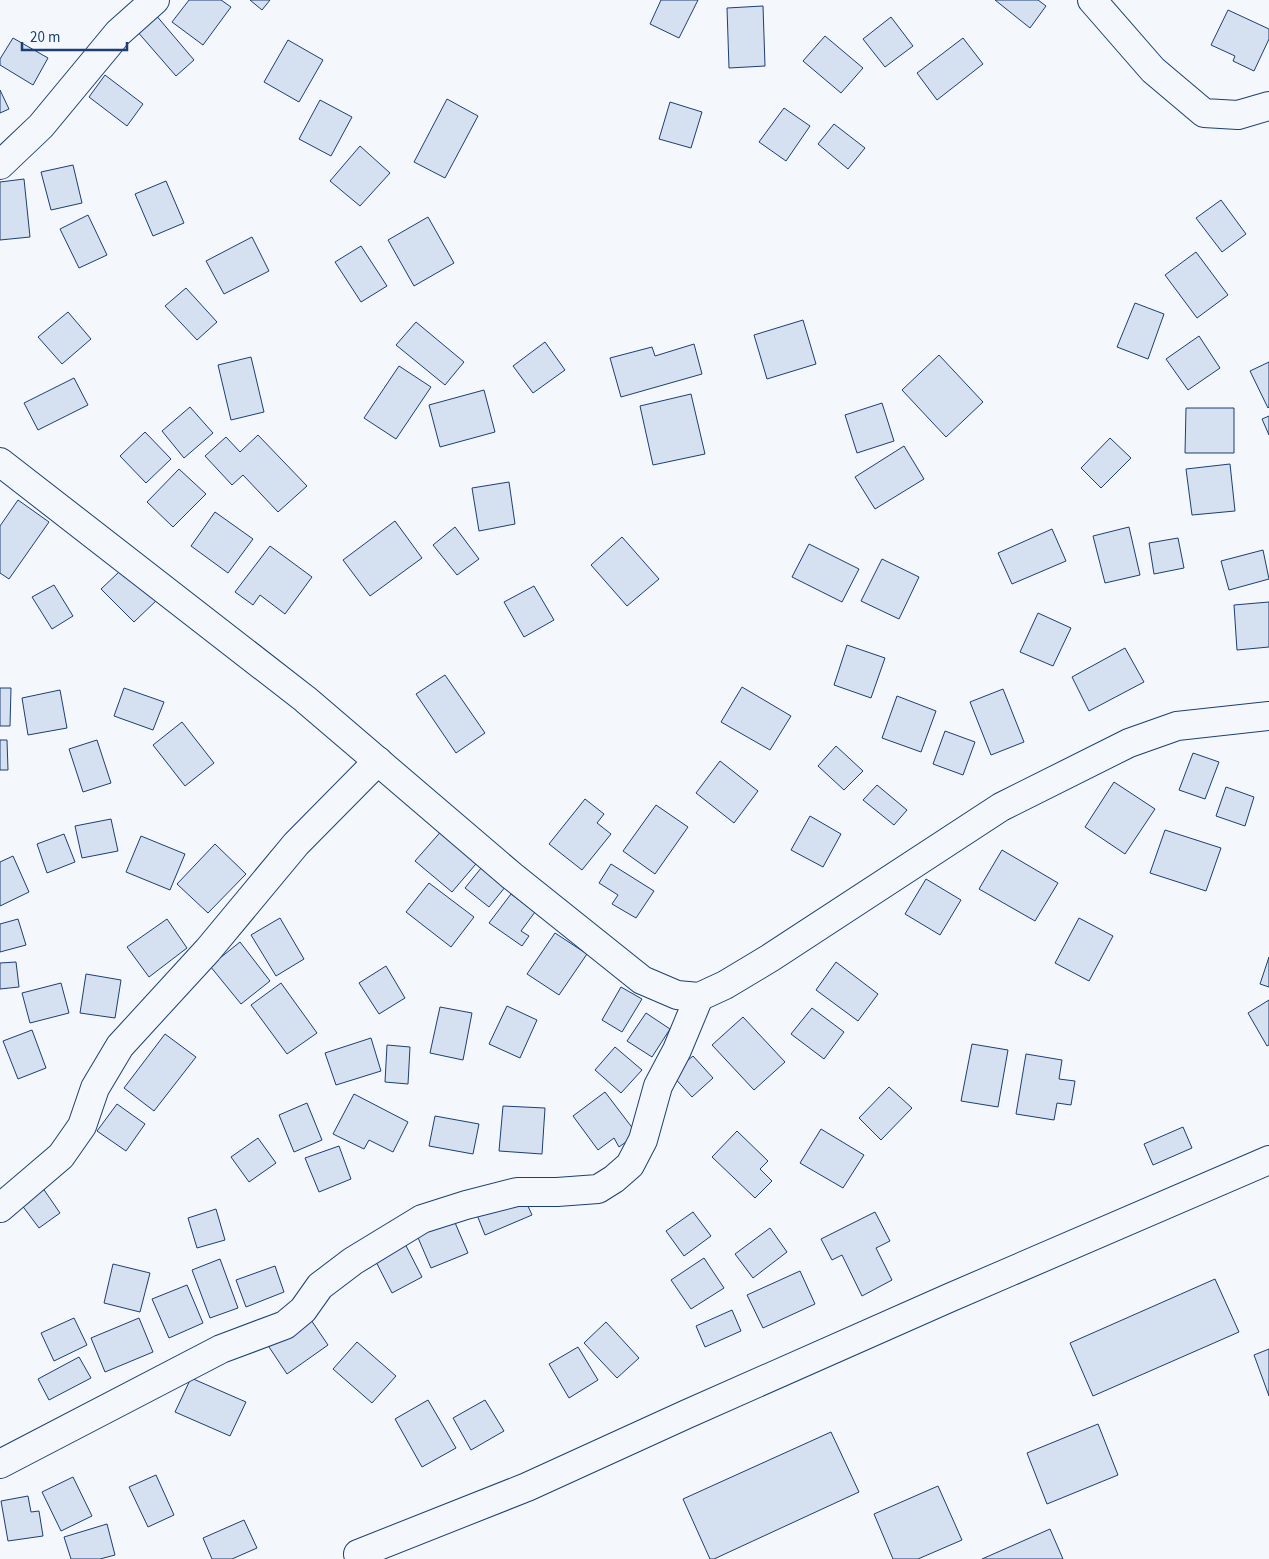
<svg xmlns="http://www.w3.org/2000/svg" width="1269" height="1559" font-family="'Source Sans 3',sans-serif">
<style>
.building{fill:#d5e0f0;stroke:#1d3f73}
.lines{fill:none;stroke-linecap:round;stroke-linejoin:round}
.minor-casing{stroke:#1d3f73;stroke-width:30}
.minor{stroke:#f4f7fb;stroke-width:28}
</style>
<rect width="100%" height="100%" fill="#f4f7fb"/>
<g class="building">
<polygon points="189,0 221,0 231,7 203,45 172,22"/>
<polygon points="250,0 270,0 262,10"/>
<polygon points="661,0 698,0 679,38 650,24"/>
<polygon points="995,0 1038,0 1046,6 1030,28"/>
<polygon points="763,6 765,66 729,68 727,8"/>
<polygon points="1228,10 1269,29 1269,39 1254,71 1233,61 1235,56 1211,45"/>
<polygon points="155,14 194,60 176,76 136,30"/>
<polygon points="891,17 913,46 885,67 863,39"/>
<polygon points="825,36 863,68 841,93 803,61"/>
<polygon points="13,38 48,58 33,85 0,65 0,59"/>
<polygon points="963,38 983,64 937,100 917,73"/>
<polygon points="288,40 323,60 299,102 264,82"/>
<polygon points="105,75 143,104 127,126 89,97"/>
<polygon points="0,90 9,109 0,113"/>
<polygon points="447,99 478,116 445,178 414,162"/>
<polygon points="320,100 352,117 331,156 299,139"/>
<polygon points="670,102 702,112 691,148 659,139"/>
<polygon points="784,108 810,126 786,161 759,142"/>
<polygon points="834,124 865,148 848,169 818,144"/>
<polygon points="360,146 390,173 360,206 330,181"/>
<polygon points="73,165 82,203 51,210 41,172"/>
<polygon points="24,179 30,237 0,240 0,182"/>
<polygon points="166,181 184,223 153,236 135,194"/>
<polygon points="1221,200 1246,234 1222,252 1196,218"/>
<polygon points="88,215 107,255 79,268 60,229"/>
<polygon points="428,217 454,263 414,286 388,240"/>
<polygon points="252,237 269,271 224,294 206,261"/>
<polygon points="361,246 387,286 361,302 335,262"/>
<polygon points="1196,252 1228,295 1197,318 1165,275"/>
<polygon points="186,288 217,322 197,340 165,306"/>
<polygon points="1135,303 1164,314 1148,359 1117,347"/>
<polygon points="68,312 91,339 62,364 38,337"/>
<polygon points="803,320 816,364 767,379 754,335"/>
<polygon points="416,322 464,362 445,385 396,345"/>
<polygon points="1199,336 1220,368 1188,390 1166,359"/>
<polygon points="545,342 565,370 533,393 513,366"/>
<polygon points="694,344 702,374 621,397 610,358 652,347 655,356"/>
<polygon points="939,355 983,402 946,437 902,390"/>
<polygon points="251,357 264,412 231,420 218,365"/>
<polygon points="1269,362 1269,407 1268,408 1250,371"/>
<polygon points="399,366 431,387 396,439 364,418"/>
<polygon points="74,378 88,405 38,430 24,403"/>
<polygon points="484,390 495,432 440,447 429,405"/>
<polygon points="691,394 705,454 653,465 640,406"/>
<polygon points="882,403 894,441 857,453 845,415"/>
<polygon points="190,407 213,433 184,458 162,431"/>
<polygon points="1186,408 1234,408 1234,453 1185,453"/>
<polygon points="1269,416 1269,435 1262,419"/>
<polygon points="145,432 171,459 146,483 120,456"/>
<polygon points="258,435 307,486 278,512 243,475 232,485 205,456 226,437 240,452"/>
<polygon points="1110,438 1131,458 1101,488 1081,468"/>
<polygon points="904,446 924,479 875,509 855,477"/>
<polygon points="1230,464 1235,511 1192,515 1186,469"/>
<polygon points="179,469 206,494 173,527 147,502"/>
<polygon points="509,482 515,524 479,531 472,488"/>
<polygon points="18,500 49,522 9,579 0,573 0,526"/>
<polygon points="215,512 253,539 228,573 191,546"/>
<polygon points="395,521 422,558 370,596 343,560"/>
<polygon points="455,527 479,559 457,575 433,545"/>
<polygon points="1129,527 1140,575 1105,583 1093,536"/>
<polygon points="1052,529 1066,561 1012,584 998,553"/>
<polygon points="622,537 659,579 627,606 591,565"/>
<polygon points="1178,538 1184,568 1154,574 1149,543"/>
<polygon points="809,544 859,569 842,602 792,577"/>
<polygon points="270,546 312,577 285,614 260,595 253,605 235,592"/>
<polygon points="1263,550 1269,579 1229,590 1221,561"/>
<polygon points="882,559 919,577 899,619 861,601"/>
<polygon points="132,570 159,598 134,622 101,589 119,572 124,577"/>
<polygon points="54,585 73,616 52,629 32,597"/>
<polygon points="534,586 554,620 524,637 504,602"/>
<polygon points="1269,602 1269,647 1237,650 1234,605"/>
<polygon points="1038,613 1071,628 1053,666 1020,652"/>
<polygon points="847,645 885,658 871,698 834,685"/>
<polygon points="1125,648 1144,682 1089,711 1072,677"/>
<polygon points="445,675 485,733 456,753 416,694"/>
<polygon points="742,687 791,716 770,750 721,722"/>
<polygon points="0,688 11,688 10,726 0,726"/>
<polygon points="124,688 164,702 153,730 114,716"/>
<polygon points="1003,689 1024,742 991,755 970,702"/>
<polygon points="60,690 67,728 28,735 22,698"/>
<polygon points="897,696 936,711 921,752 882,738"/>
<polygon points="182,722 214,763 185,786 153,745"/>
<polygon points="945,731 975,742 963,775 933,764"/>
<polygon points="0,740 7,740 8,770 0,770"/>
<polygon points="97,740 111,783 83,792 69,749"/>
<polygon points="836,746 863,771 844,790 818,766"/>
<polygon points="1193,753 1219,762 1205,799 1179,790"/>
<polygon points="720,761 758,791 734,823 696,793"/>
<polygon points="1114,782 1155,809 1125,854 1085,827"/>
<polygon points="877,785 907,810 894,825 863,800"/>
<polygon points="1226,787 1254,797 1245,826 1216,816"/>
<polygon points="585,799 604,814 597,823 611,834 582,870 549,844"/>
<polygon points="656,805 688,827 655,874 623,851"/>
<polygon points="810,816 841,834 823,867 791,850"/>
<polygon points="111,819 118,851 82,858 75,826"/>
<polygon points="444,828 481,858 452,892 415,861"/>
<polygon points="1165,830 1221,848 1206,891 1150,873"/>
<polygon points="64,834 75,862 47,873 37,844"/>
<polygon points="141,836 185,854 170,890 126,872"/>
<polygon points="215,844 246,874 208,913 177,884"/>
<polygon points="1002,850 1058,883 1035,921 979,889"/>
<polygon points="13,856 29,892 0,906 0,862"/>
<polygon points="486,862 510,881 489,907 465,888"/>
<polygon points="611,864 654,891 636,918 612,904 618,895 599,883"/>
<polygon points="926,879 961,900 940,935 905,914"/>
<polygon points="429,883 474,917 451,947 406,912"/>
<polygon points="511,894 535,912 521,931 529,936 522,946 489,923"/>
<polygon points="280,918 304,959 276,976 251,935"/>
<polygon points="1079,918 1113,936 1089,981 1055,963"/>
<polygon points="18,919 26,945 0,952 0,924"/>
<polygon points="167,919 187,948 149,977 127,947"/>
<polygon points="555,933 587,954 559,995 527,974"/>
<polygon points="240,942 270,981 241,1004 210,966"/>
<polygon points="1269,957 1269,987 1260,984"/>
<polygon points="16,962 19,987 0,989 0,963"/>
<polygon points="836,962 878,994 858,1021 816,990"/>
<polygon points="386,966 405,998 379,1014 359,983"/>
<polygon points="86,974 121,980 115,1018 80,1013"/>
<polygon points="61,983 69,1013 30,1023 22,993"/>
<polygon points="281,983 317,1033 287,1054 251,1005"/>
<polygon points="621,987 642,999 622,1032 602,1020"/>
<polygon points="1269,1000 1269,1045 1267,1046 1248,1013"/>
<polygon points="507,1006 537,1020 520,1058 489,1044"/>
<polygon points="440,1007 472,1013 463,1060 430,1053"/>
<polygon points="812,1008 844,1032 824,1059 791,1034"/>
<polygon points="646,1013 670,1029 652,1057 627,1041"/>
<polygon points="743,1017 785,1062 754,1090 712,1045"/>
<polygon points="32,1030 46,1068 18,1079 3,1041"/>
<polygon points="165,1034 196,1057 154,1111 124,1088"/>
<polygon points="371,1038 381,1071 336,1085 325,1053"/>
<polygon points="972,1044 1008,1050 998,1107 961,1101"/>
<polygon points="387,1045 410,1047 408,1084 385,1082"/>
<polygon points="615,1047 642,1070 621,1093 595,1070"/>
<polygon points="1026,1054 1062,1060 1059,1079 1075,1081 1071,1105 1057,1103 1054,1120 1016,1114"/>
<polygon points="693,1056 713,1078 692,1097 671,1074"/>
<polygon points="889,1087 912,1108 881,1140 859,1118"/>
<polygon points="605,1092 637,1134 619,1147 614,1138 598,1150 573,1116"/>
<polygon points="354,1094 408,1122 393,1152 369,1140 364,1149 333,1134"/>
<polygon points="307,1103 322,1140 294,1152 279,1115"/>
<polygon points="117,1104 145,1124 126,1151 97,1131"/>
<polygon points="503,1106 545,1108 542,1154 499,1151"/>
<polygon points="435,1116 479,1124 473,1154 429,1146"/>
<polygon points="1183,1127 1192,1148 1153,1165 1144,1144"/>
<polygon points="821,1129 864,1155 843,1188 800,1163"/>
<polygon points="737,1131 768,1161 760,1169 772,1181 755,1198 712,1157"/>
<polygon points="258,1138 276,1163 249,1182 231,1157"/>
<polygon points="339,1146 351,1179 319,1192 305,1158"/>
<polygon points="40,1184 60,1213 39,1228 18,1200"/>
<polygon points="523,1195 532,1215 485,1235 477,1215"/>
<polygon points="216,1209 225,1240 197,1248 188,1218"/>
<polygon points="693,1212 711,1236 684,1256 666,1231"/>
<polygon points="875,1212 890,1241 876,1248 892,1280 862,1296 842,1255 832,1260 821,1239"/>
<polygon points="453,1218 468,1253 431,1268 416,1233"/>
<polygon points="770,1228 787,1252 753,1278 735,1254"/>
<polygon points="402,1238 422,1277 392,1293 372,1254"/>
<polygon points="704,1258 724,1288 691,1309 671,1280"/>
<polygon points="220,1259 238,1308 210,1318 192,1270"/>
<polygon points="113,1264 150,1273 140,1312 104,1303"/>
<polygon points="275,1266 284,1292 246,1307 236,1280"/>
<polygon points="800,1271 815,1304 763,1328 747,1295"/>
<polygon points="1215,1279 1239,1332 1093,1396 1070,1343"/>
<polygon points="187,1285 203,1323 169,1338 152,1299"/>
<polygon points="732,1310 741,1331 705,1347 696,1326"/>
<polygon points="307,1314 328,1345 287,1374 265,1341"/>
<polygon points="74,1318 87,1345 54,1361 41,1333"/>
<polygon points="139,1318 153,1352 105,1372 91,1338"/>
<polygon points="606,1322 639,1358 617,1378 584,1343"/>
<polygon points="357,1342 396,1376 372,1403 333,1369"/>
<polygon points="578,1347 598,1380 569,1398 549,1364"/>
<polygon points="1269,1349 1269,1396 1254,1355"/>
<polygon points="79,1357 91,1378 49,1400 38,1379"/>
<polygon points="191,1378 246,1402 230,1436 175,1412"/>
<polygon points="428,1400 456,1448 422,1467 395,1419"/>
<polygon points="485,1400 504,1431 471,1450 453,1418"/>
<polygon points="1098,1424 1118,1475 1047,1504 1027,1453"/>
<polygon points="831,1432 859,1492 714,1559 710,1559 683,1499"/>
<polygon points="156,1475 174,1515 148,1527 129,1487"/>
<polygon points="73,1477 92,1516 61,1531 42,1492"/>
<polygon points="938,1486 962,1540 918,1559 893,1559 874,1514"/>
<polygon points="28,1496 31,1512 39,1511 43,1536 8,1541 1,1501"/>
<polygon points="244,1520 257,1548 232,1559 212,1559 203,1538"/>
<polygon points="107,1524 115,1555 100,1559 71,1559 64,1537"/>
<polygon points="1050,1529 1063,1559 982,1559"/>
</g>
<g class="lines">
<defs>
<g id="minor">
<polyline points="1092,0 1153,70 1204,113 1238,115 1269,106"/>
<polyline points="0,165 41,126 118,33 155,0"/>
<polyline points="0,462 305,699 512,876 642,980 677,995 699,997 725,985 770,958 1001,807 1129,743 1177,726 1269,716"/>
<polyline points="0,1208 61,1156 82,1126 95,1088 120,1046 208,950 296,844 378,761"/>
<polyline points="0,1464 221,1349 285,1325 303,1310 320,1286 353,1261 422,1219 466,1205 517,1192 557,1192 598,1189 614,1179 630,1165 643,1140 658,1086 677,1050 699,997"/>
<polyline points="358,1554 527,1487 687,1414 949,1298 1269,1160"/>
</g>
</defs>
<use href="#minor" class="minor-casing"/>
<use href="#minor" class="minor"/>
</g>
<path d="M22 42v8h105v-8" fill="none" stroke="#1d3f73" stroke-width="2.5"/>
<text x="30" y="42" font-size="15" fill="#1d3f73" stroke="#f4f7fb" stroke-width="4" paint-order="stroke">20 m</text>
</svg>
